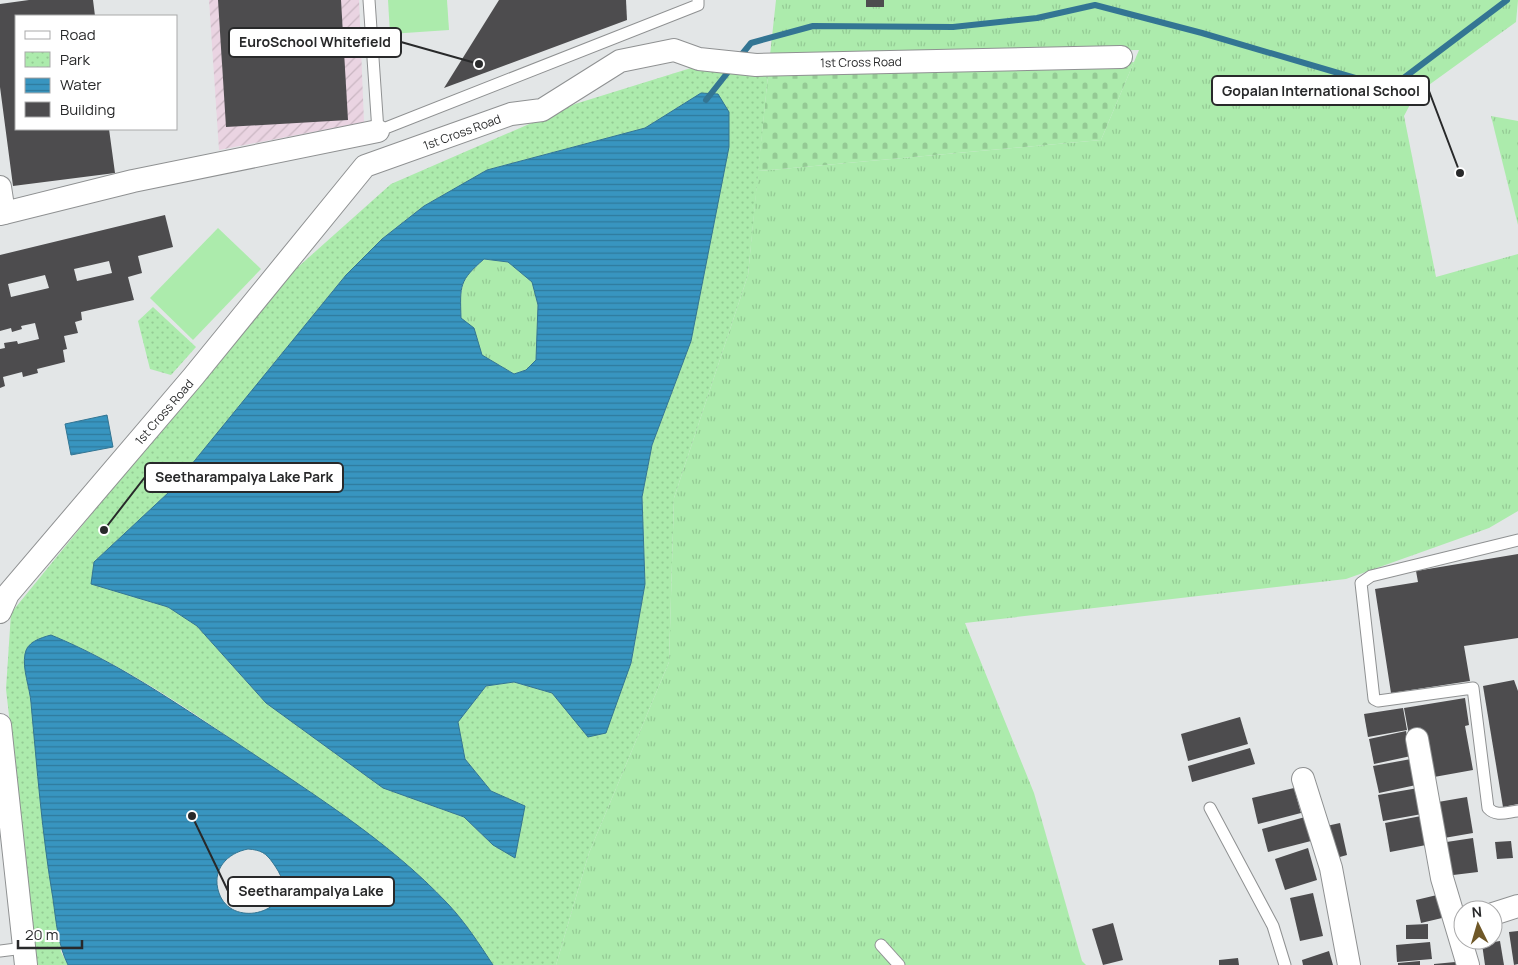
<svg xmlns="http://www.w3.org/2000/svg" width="1518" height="965" font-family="Manrope,sans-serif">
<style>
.industrial{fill:url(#industrial-furrows)}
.grass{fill:url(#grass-tufts)}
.cemetery{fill:url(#cemetery-stones)}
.park{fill:url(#park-dots);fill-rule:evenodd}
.garden{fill:#acebac}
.water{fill:url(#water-rules);stroke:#337593;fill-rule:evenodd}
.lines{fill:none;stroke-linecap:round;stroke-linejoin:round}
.stream{stroke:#337593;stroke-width:6}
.building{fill:#4d4c4e;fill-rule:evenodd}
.lane-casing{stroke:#8f9192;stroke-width:13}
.street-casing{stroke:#8f9192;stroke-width:24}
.lane{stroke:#fff;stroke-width:11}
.street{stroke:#fff;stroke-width:22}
.labels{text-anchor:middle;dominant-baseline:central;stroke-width:5;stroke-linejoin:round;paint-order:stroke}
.street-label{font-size:12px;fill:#28292a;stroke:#fff}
.leader{fill:none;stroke:#28292a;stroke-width:2}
.callout-dot{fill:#28292a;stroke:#fff;stroke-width:2}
.callout{fill:#fff;stroke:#28292a;stroke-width:2}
.callout-label{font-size:14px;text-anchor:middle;font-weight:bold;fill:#28292a}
</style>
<defs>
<pattern id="industrial-furrows" width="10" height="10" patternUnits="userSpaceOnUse" patternTransform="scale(1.25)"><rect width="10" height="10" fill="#ead4e2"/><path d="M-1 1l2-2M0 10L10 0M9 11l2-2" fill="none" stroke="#c9b6c2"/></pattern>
<pattern id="grass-tufts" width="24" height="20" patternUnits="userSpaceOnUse" patternTransform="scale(1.25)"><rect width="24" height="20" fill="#acebac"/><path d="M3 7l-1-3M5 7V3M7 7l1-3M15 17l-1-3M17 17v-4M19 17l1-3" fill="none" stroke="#94ca94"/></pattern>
<pattern id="cemetery-stones" width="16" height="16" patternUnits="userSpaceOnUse" patternTransform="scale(1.25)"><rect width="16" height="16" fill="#acebac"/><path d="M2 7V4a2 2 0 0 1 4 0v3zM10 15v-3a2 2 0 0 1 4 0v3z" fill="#94ca94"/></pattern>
<pattern id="park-dots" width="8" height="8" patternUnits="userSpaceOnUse" patternTransform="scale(1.25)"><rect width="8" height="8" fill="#acebac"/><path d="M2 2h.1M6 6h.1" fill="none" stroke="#94ca94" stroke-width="1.8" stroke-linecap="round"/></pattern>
<pattern id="water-rules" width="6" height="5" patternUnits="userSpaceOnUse" patternTransform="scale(1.25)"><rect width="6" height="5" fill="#3895c0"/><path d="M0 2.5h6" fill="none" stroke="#2f7a9c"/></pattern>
</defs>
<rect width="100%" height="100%" fill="#e3e6e7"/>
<polygon class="industrial" points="209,0 359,0 364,122 219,150"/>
<g class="grass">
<polygon points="776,0 1518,0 1516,22 1415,95 1404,116 1436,277 1518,254 1518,511 1489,528 1346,579 965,623 1034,793 1082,961 1086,965 556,965 589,853 669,662 674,498 748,275 758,171 1101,140 1139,50 770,55"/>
<polygon points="1491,116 1518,121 1518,225"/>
<polygon points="484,259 508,262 532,282 538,305 536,360 526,370 514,374 481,355 477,342 461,318 460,298 464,278"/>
</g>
<polygon class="cemetery" points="1134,62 1101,140 758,171 768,75"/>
<g class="park">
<path d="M691,68L768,75L748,275L674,498L669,662L589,853L556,965H493C479,945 465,922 448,904C400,853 341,815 284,776C210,724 135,669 50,635L24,660L30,695L61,952L68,965H37L6,689L11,613L279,284L391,184L575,104ZM701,93L691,341L652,445L642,497L645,584L631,663L588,736L552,693L514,682L486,686L458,722L465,759L491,791L525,806L493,845L464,817L383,788L266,703L197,626L168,607L92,584L94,562L169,492L346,275L382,239L424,206L487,170L645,128Z"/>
<polygon points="153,307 196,347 171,375 150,369 138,321"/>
</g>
<g class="garden">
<polygon points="388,0 447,0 449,30 390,34"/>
<polygon points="218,228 261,269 193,340 150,298"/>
</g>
<g class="water">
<path d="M701,93L718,94L729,112V147L691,341L652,445L642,497L645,584L631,663L606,733L588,737L552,693L514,682L486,686L458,722L465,759L491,791L525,806L515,858L493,845L464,817L383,788L266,703L197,626L168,607L91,584L94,562L169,492L346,275L382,239L424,206L487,170L645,128ZM484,259L508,262L532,282L538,305L536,360L526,370L514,374L482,355L474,328L461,318C460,285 459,281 484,259Z"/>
<polygon points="107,415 113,447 71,455 65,424"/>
<path d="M51,635C117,662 174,702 234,741C308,791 387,839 448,904C465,922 480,945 493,965H68C58,945 56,921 53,899C42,834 37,768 31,703C30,688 22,669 25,654C27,642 40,638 51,635ZM248,849C261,850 266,853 273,863C277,869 280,873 282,880C289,914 231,928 219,893C211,870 227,853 248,849Z"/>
</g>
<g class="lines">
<g class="stream">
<polyline points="738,59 751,43 813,26 953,27 1037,18 1095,5 1202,33 1362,80 1401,80 1507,0"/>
<polyline points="706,100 732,67"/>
</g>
</g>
<g class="building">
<polygon points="29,0 93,0 95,16 16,16 16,129 109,129 115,173 13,186 0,87 0,4"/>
<polygon points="218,0 341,0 348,120 226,127"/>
<polygon points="499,0 626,0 627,20 444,88"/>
<rect x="866" y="0" width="18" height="7"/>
<path d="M165,215L173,247L138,256L142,273L128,277L134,300L81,312L82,320L75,322L78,333L64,336L67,349L63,350L65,362L37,369L38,373L23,377L22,372L3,377L5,386L0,388V349L5,348L4,343L17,341L18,344L39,339L35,323L21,326L22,329L12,332L11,328L0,331V255ZM109,261L112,273L77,281L74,269ZM45,275L49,288L11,297L8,284Z"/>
<polygon points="1518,554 1518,638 1464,646 1470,681 1391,693 1375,589 1418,582 1416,571"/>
<polygon points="1514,680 1518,691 1518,804 1503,807 1483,686"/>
<polygon points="1465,698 1469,725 1465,726 1473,770 1434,777 1426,732 1409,735 1404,708"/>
<polygon points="1403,708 1407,730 1368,737 1364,714"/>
<polygon points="1240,717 1248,744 1188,761 1181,734"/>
<polygon points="1406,731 1411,756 1374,764 1369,739"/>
<polygon points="1250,748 1255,764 1192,782 1188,766"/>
<polygon points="1411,759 1416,785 1379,793 1373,766"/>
<polygon points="1294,788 1301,813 1258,824 1252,798"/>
<polygon points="1418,788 1422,814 1383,821 1378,795"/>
<polygon points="1467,797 1473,833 1444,838 1438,802"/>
<polygon points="1421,816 1426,845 1390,852 1385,823"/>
<polygon points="1305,817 1311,841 1268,852 1262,829"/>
<polygon points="1340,823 1347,855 1329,860 1322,827"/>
<polygon points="1473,838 1478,872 1445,876 1440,843"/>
<polygon points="1511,841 1513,858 1497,859 1495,842"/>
<polygon points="1308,848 1317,880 1285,890 1275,859"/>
<polygon points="1313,893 1323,936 1300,941 1290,898"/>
<polygon points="1437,895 1442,918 1421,923 1416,900"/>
<polygon points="1113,923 1123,960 1103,965 1092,929"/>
<polygon points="1428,924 1428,939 1406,939 1406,925"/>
<polygon points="1518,931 1518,964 1514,965 1509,932"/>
<polygon points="1500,941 1504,965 1485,965 1482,944"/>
<polygon points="1430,942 1432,959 1397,962 1396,945"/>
<polygon points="1329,951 1333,965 1303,965 1302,960"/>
<polygon points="1238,958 1239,965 1219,965 1219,960"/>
<polygon points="1420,961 1420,965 1398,965 1398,963"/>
<polygon points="1466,961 1466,965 1434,965 1434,964"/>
</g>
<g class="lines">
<defs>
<g id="lane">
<polyline points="369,0 378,131 698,5 698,0"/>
<path d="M1518,540L1371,576L1361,583L1374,699L1378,701L1473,688L1488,808C1496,817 1507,812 1518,811"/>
<polyline points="1210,808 1273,926 1285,965"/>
<polyline points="881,945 899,965"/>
<polyline points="0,951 24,948"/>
</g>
<g id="street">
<polyline points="0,187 4,213"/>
<polyline points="0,214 133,181 378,131"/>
<polyline points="0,612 8,594 193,377 365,166 511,114 542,110 620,61 674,50 699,59 756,65 1121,57"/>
<polyline points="0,725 26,965"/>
<polyline points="1417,739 1442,878 1468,965"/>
<polyline points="1303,779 1331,868 1349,965"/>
<polyline points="1493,914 1518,906"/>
</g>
</defs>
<use href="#lane" class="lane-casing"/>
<use href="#street" class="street-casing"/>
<use href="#lane" class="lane"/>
<use href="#street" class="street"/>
</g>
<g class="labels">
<g class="street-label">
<text transform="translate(861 62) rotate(-1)">1st Cross Road</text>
<text transform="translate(462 132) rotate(-20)">1st Cross Road</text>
<text transform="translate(164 412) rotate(-49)">1st Cross Road</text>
</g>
</g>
<path class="leader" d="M479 64L401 42M1460 173L1429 91M104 530L145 477M192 816L228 891"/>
<g class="callout-dot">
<circle cx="479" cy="64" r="5"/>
<circle cx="1460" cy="173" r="5"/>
<circle cx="104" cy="530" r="5"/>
<circle cx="192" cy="816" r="5"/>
</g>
<g class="callout">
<rect x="229" y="28" width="172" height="29" rx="5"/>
<rect x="1212" y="76" width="217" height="29" rx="5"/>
<rect x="145" y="463" width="198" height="29" rx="5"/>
<rect x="228" y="877" width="166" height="29" rx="5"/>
</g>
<g class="callout-label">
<text x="315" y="47">EuroSchool Whitefield</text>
<text x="1321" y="96">Gopalan International School</text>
<text x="244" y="482">Seetharampalya Lake Park</text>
<text x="311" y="896">Seetharampalya Lake</text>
</g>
<rect x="15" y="15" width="162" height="115" fill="#ffffff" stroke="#a9a9aa"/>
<rect x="25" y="31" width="25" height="8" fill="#ffffff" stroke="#a9a9aa"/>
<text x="60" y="40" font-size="15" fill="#28292a">Road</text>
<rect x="25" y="52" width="25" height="15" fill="url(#park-dots)" stroke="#a9a9aa"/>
<text x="60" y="65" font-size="15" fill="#28292a">Park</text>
<rect x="25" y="78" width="25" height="15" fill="url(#water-rules)" stroke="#a9a9aa"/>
<text x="60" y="90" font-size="15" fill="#28292a">Water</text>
<rect x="25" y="102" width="25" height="15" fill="#4d4c4e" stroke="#a9a9aa"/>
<text x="60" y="115" font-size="15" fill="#28292a">Building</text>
<g transform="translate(1478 925) rotate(355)"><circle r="24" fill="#ffffff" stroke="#a9a9aa"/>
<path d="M0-4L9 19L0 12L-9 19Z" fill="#6f5828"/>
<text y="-8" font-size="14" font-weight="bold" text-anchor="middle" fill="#28292a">N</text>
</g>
<path d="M18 940v8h64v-8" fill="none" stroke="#28292a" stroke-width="2.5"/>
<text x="25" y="940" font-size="15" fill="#28292a" stroke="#ffffff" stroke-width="4" paint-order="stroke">20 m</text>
</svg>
